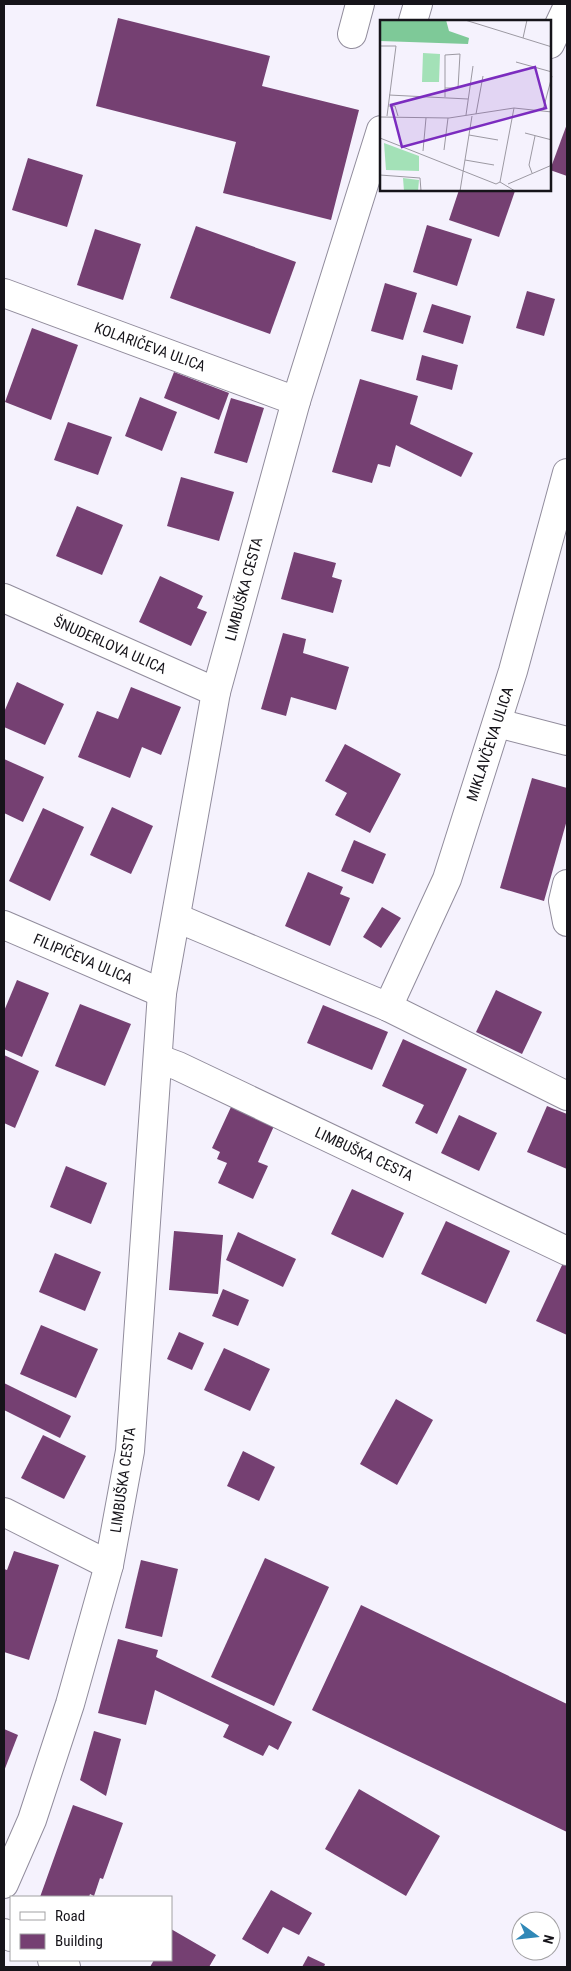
<svg xmlns="http://www.w3.org/2000/svg" width="571" height="1971" font-family="'Roboto Condensed',sans-serif">
<style>
.building{fill:#754072}
.lines{fill:none;stroke-linecap:round;stroke-linejoin:round}
.minor-casing{stroke:#918c9c;stroke-width:30}
.major-casing{stroke:#918c9c;stroke-width:30}
.minor{stroke:#fff;stroke-width:28}
.major{stroke:#fff;stroke-width:28}
.labels{text-anchor:middle;dominant-baseline:central;stroke-width:5;stroke-linejoin:round;paint-order:stroke}
.street-label{font-size:15px;fill:#16141a;stroke:#fff}
.inset-road{fill:none;stroke:#9c99a2;stroke-width:1}
.view{fill:#7b2cbf;fill-opacity:0.15;stroke:#7b2cbf;stroke-width:2.5}
.inset-edge{fill:none;stroke:#16141a;stroke-width:2.5}
</style>
<rect width="100%" height="100%" fill="#f5f2fd"/>
<g class="building">
<polygon points="118,18 270,56 262,86 359,110 331,220 223,193 236,142 96,106"/>
<polygon points="567,124 567,176 550,170"/>
<polygon points="28,158 83,175 67,227 12,210"/>
<polygon points="459,190 515,191 499,237 449,220"/>
<polygon points="427,225 472,239 457,286 413,272"/>
<polygon points="196,226 296,262 270,334 170,298"/>
<polygon points="95,229 141,244 123,300 77,285"/>
<polygon points="385,283 417,293 403,340 371,331"/>
<polygon points="527,291 555,299 544,336 516,328"/>
<polygon points="432,304 471,316 463,344 423,332"/>
<polygon points="32,328 78,345 51,420 5,402"/>
<polygon points="422,355 458,365 452,390 416,380"/>
<polygon points="174,372 229,393 219,420 164,398"/>
<polygon points="360,379 418,396 410,424 473,453 461,477 396,445 390,467 378,464 372,483 332,472"/>
<polygon points="140,397 177,412 162,451 125,436"/>
<polygon points="231,398 264,408 247,463 214,453"/>
<polygon points="68,422 112,437 98,475 54,460"/>
<polygon points="181,477 234,492 219,541 167,526"/>
<polygon points="77,506 123,525 102,575 56,556"/>
<polygon points="294,552 336,563 332,577 342,580 333,613 281,599"/>
<polygon points="160,576 203,596 197,608 207,612 191,646 139,622"/>
<polygon points="283,633 306,639 303,653 349,667 336,710 291,697 286,716 261,709"/>
<polygon points="17,682 64,704 45,745 4,727 4,712"/>
<polygon points="131,687 181,707 161,755 142,747 130,778 78,757 97,711 118,719"/>
<polygon points="345,744 401,774 370,833 335,815 347,793 325,781"/>
<polygon points="4,759 44,777 23,822 4,813"/>
<polygon points="532,778 567,788 567,820 544,901 500,888"/>
<polygon points="112,807 153,826 131,874 90,855"/>
<polygon points="43,808 84,827 50,901 9,881"/>
<polygon points="354,840 386,854 373,884 341,871"/>
<polygon points="308,872 343,887 340,894 350,898 330,946 285,926"/>
<polygon points="382,907 401,918 381,948 363,937"/>
<polygon points="17,980 49,993 22,1057 4,1049 4,1011"/>
<polygon points="496,990 542,1012 522,1054 476,1032"/>
<polygon points="80,1004 131,1024 105,1086 55,1066"/>
<polygon points="323,1005 388,1032 372,1070 307,1043"/>
<polygon points="403,1039 467,1069 437,1134 415,1123 424,1105 382,1086"/>
<polygon points="4,1055 39,1071 15,1128 4,1123"/>
<polygon points="547,1106 567,1114 567,1169 527,1152"/>
<polygon points="231,1107 274,1126 258,1162 268,1166 253,1199 218,1183 227,1163 217,1159 220,1152 212,1148"/>
<polygon points="459,1115 497,1133 479,1171 441,1153"/>
<polygon points="66,1166 107,1183 91,1224 50,1207"/>
<polygon points="352,1189 404,1213 383,1258 331,1234"/>
<polygon points="446,1221 510,1251 486,1304 421,1274"/>
<polygon points="174,1231 223,1235 218,1294 169,1290"/>
<polygon points="238,1232 296,1259 283,1287 226,1260"/>
<polygon points="55,1253 101,1272 85,1311 39,1292"/>
<polygon points="563,1263 567,1265 567,1335 536,1321"/>
<polygon points="223,1289 249,1300 238,1326 212,1316"/>
<polygon points="41,1325 98,1349 76,1398 20,1374"/>
<polygon points="179,1332 204,1343 192,1370 167,1359"/>
<polygon points="224,1348 270,1369 250,1411 204,1390"/>
<polygon points="4,1383 71,1416 60,1438 4,1410"/>
<polygon points="396,1399 433,1420 397,1485 360,1464"/>
<polygon points="43,1435 86,1456 64,1499 21,1478"/>
<polygon points="243,1451 275,1467 259,1501 227,1486"/>
<polygon points="14,1551 59,1565 29,1660 4,1652 4,1569 7,1570"/>
<polygon points="265,1558 329,1587 274,1706 211,1677"/>
<polygon points="141,1560 178,1569 162,1637 125,1628"/>
<polygon points="361,1605 567,1704 567,1832 312,1710"/>
<polygon points="118,1639 158,1650 156,1657 292,1722 278,1750 269,1745 263,1756 223,1737 229,1725 155,1690 146,1725 98,1713"/>
<polygon points="4,1729 18,1735 4,1771"/>
<polygon points="94,1731 121,1739 106,1796 80,1780"/>
<polygon points="359,1789 440,1836 406,1896 325,1849"/>
<polygon points="73,1805 123,1823 103,1879 100,1878 94,1896 90,1894 89,1897 40,1897"/>
<polygon points="271,1890 312,1913 299,1935 283,1927 268,1954 242,1939"/>
<polygon points="171,1929 216,1955 209,1967 150,1967 154,1960 171,1960"/>
<polygon points="308,1956 325,1964 324,1967 302,1967"/>
</g>
<g class="lines">
<defs>
<g id="minor">
<polyline points="352,34 360,4"/>
<polyline points="550,44 567,8"/>
<polyline points="4,293 296,401"/>
<polyline points="4,598 216,692"/>
<polyline points="497,723 567,741"/>
<polyline points="567,884 563,901 567,922"/>
<polyline points="177,918 388,1007 567,1096"/>
<polyline points="4,925 162,993"/>
<polyline points="388,1007 447,879 513,671 567,473"/>
<polyline points="159,1059 178,1066 567,1251"/>
<polyline points="4,1512 109,1565"/>
<polyline points="4,1933 11,1937"/>
<polyline points="52,1960 66,1967"/>
</g>
<g id="major">
<polyline points="413,21 418,4"/>
<polyline points="4,1884 32,1820 70,1704 109,1565 130,1451 162,993 216,692 296,401 381,130"/>
</g>
</defs>
<use href="#minor" class="minor-casing"/>
<use href="#major" class="major-casing"/>
<use href="#minor" class="minor"/>
<use href="#major" class="major"/>
</g>
<g class="labels">
<g class="street-label">
<text transform="translate(150 347) rotate(20)">KOLARIČEVA ULICA</text>
<text transform="translate(244 589) rotate(-75)">LIMBUŠKA CESTA</text>
<text transform="translate(110 645) rotate(24)">ŠNUDERLOVA ULICA</text>
<text transform="translate(490 744) rotate(-72)">MIKLAVČEVA ULICA</text>
<text transform="translate(83 959) rotate(23)">FILIPIČEVA ULICA</text>
<text transform="translate(364 1154) rotate(25)">LIMBUŠKA CESTA</text>
<text transform="translate(123 1480) rotate(-82)">LIMBUŠKA CESTA</text>
</g>
</g>
<g transform="translate(380 20)">
<rect width="171" height="171" fill="#f5f2fd"/>
<path d="M4,123L39,136V151L6,150Z" fill="#a3e1b7"/>
<path d="M0,0H66L69,11L89,18L88,24L0,21Z" fill="#7ec998"/>
<path d="M43,33L60,34L59,62H42ZM23,158L39,160L38,171H24Z" fill="#a3e1b7"/>
<path class="inset-road" d="M85,0L172,27M143,18L147,0M0,26H16L7,96M136,42L172,52M65,68H78L80,34L65,35V77M9,75L88,79M8,86H15L18,96M163,90L172,56M96,94L103,56M86,95L93,46M0,97L69,98L134,88L172,92M145,113L172,120M89,115L118,120M0,118L116,164L120,162L135,171M64,130L68,98M43,131L46,98M85,140L114,145M152,153L149,145L155,116M0,155L40,158L41,171M120,162L134,88M128,164L172,145M80,171L92,96"/>
<path class="view" d="M155,47L166,88L22,127L11,85Z"/>
<rect width="171" height="171" class="inset-edge"/>
</g>
<rect width="571" height="1971" fill="none" stroke="#16141a" stroke-width="10"/>
<rect x="10" y="1896" width="162" height="65" fill="#ffffff" stroke="#a2a1a3"/>
<rect x="20" y="1912" width="25" height="8" fill="#ffffff" stroke="#a2a1a3"/>
<text x="55" y="1921" font-size="15" fill="#16141a">Road</text>
<rect x="20" y="1934" width="25" height="15" fill="#754072" stroke="#a2a1a3"/>
<text x="55" y="1946" font-size="15" fill="#16141a">Building</text>
<g transform="translate(536 1936) rotate(105)"><circle r="24" fill="#ffffff" stroke="#a2a1a3"/>
<path d="M0-4L9 19L0 12L-9 19Z" fill="#3088b7"/>
<text y="-8" font-size="14" font-weight="bold" text-anchor="middle" fill="#16141a">N</text>
</g>
</svg>
